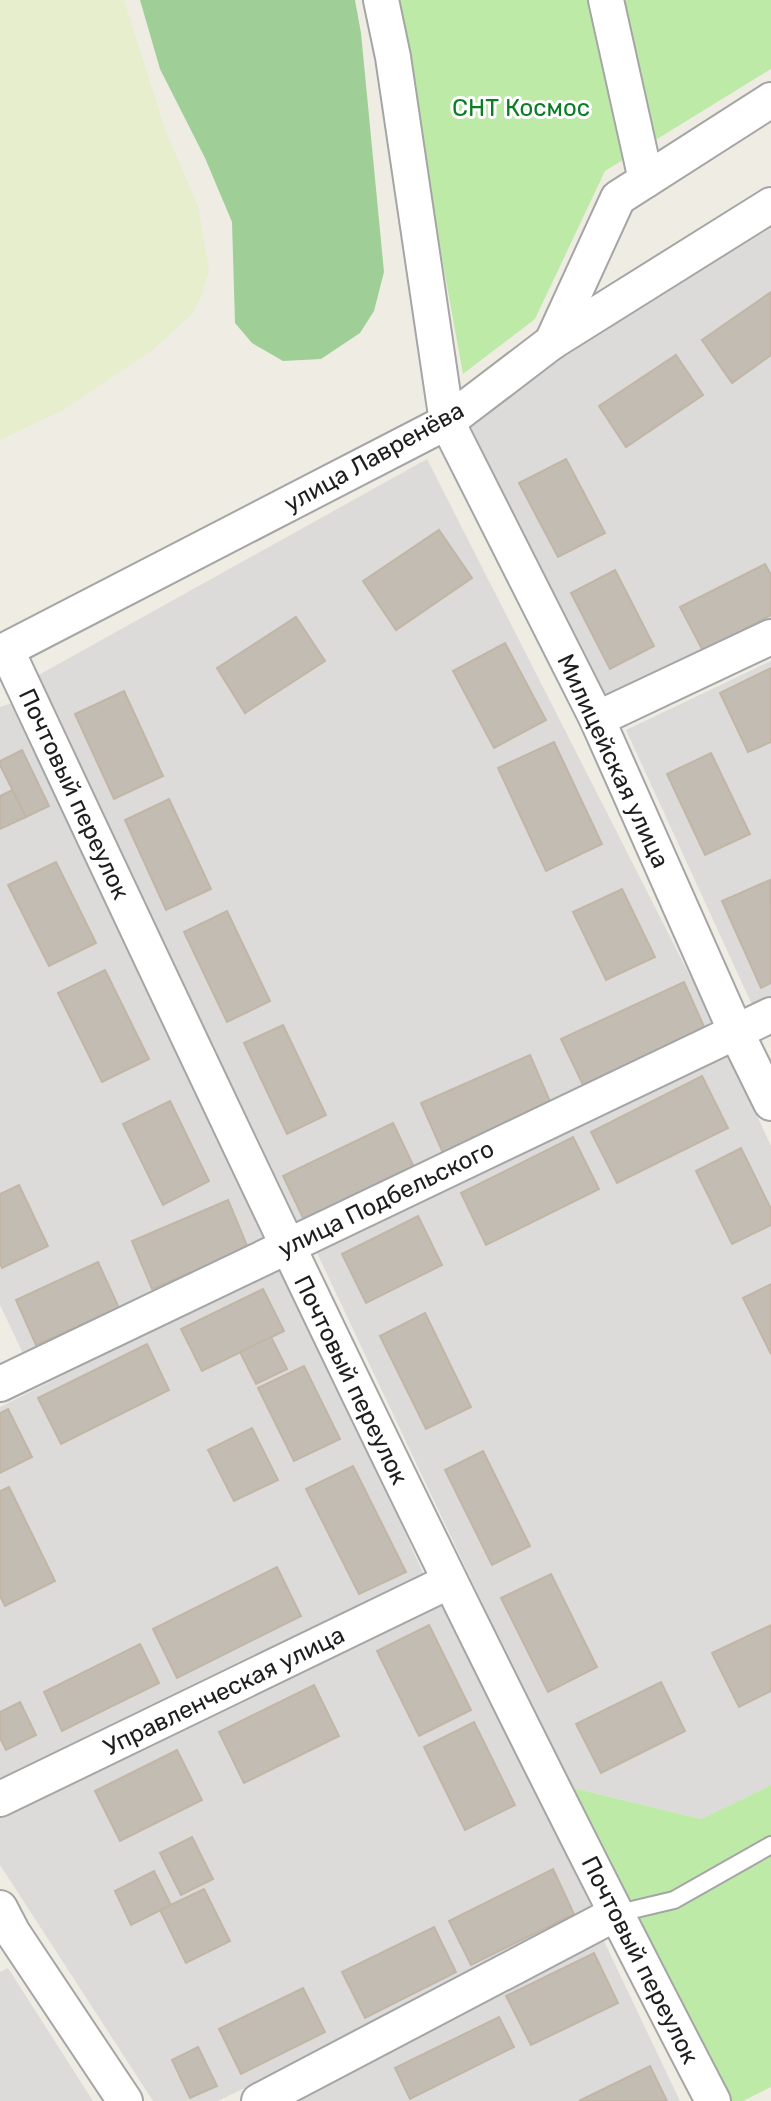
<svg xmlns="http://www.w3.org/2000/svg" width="771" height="2101" font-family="Rubik,sans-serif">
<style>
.residential{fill:#dcdbda}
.farmland{fill:#e6eece}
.grass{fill:#beeaa8}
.forest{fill:#9fcf97}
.building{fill:#c3bcb3;stroke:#c1b6a6;stroke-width:2}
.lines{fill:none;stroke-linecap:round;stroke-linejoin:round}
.lane-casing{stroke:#a5a5a5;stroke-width:20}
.street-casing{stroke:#a5a5a5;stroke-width:38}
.lane{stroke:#fff;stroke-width:16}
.street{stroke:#fff;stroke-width:34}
.labels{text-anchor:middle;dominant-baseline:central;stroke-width:6;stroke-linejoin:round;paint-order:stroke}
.park-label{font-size:24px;fill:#0a7d26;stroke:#fff}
.street-label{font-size:24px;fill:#1e1e1e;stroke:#fff}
</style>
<rect width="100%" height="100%" fill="#efede3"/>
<g class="residential">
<polygon points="771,228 771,627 604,705 469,428 563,357"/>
<polygon points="427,459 718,1031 295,1232 35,677"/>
<polygon points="771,661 771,999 753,1007 626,730"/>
<polygon points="16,702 266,1244 25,1358 0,1305 0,707"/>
<polygon points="728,1053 771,1146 771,1785 701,1819 569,1787 317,1253"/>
<polygon points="283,1265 425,1577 0,1785 0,1407"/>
<polygon points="445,1603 596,1917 218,2101 153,2101 0,1865 0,1811"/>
<polygon points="602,1937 680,2101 296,2101"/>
<polygon points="8,1968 93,2101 0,2101 0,1972"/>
</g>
<polygon class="farmland" points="0,0 124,0 166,132 198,206 209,270 202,294 192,314 151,351 63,410 0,440"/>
<g class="grass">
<polygon points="395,0 771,0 771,69 605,171 535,319 463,374"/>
<polygon points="771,1785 771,2087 743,2101 728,2101 569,1787 701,1819"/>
</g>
<polygon class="forest" points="140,0 355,0 361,33 384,272 374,311 360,333 321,359 283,361 252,343 235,323 232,222 205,158 160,69"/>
<g class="building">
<polygon points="771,292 771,355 732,383 702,340"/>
<polygon points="676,355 703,395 626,447 599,406"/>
<polygon points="566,459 605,533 558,557 519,483"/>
<polygon points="439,530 472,578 396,630 363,581"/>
<polygon points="765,564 771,575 771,615 703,651 680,607"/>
<polygon points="615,570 654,646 610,669 571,593"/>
<polygon points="296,617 325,661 245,713 217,668"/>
<polygon points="505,643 546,720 494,748 453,671"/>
<polygon points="771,668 771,742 748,752 720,693"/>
<polygon points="124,691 163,776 114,799 75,714"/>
<polygon points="554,742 602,844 546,871 498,768"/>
<polygon points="22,750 49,806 26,817 0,765 0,761"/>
<polygon points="711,753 750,834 705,855 667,774"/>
<polygon points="12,790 26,817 0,829 0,796"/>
<polygon points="169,799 211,889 166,910 125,820"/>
<polygon points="56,862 96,943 49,966 8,885"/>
<polygon points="770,880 771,983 761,988 722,901"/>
<polygon points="622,889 655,957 606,980 573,912"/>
<polygon points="227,911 270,1001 227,1022 184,932"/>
<polygon points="105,970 149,1059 102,1082 58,993"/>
<polygon points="684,982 706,1031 584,1087 561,1039"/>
<polygon points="283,1025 326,1115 287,1134 244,1043"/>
<polygon points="530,1055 552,1106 443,1153 421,1103"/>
<polygon points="702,1076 728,1128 617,1183 591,1132"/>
<polygon points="170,1101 209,1181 163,1205 123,1124"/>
<polygon points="393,1123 414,1167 304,1220 283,1176"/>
<polygon points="573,1137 599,1189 486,1245 461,1193"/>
<polygon points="741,1148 771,1209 771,1225 732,1244 696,1171"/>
<polygon points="19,1185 48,1246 2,1268 0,1263 0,1194"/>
<polygon points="228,1200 248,1248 152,1289 132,1241"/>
<polygon points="418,1216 442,1265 366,1303 342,1254"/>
<polygon points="98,1262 119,1308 36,1345 16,1300"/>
<polygon points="771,1284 771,1354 743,1298"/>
<polygon points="263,1289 284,1331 202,1371 181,1329"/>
<polygon points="425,1313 471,1407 426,1429 380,1336"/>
<polygon points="271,1337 287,1369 256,1384 240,1352"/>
<polygon points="147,1344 169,1390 61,1444 38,1398"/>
<polygon points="304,1366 340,1439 294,1461 258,1388"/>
<polygon points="8,1409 32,1457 0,1473 0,1413"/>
<polygon points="252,1428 278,1480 234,1501 208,1450"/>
<polygon points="483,1451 530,1546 492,1565 445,1470"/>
<polygon points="353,1466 406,1572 359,1594 306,1489"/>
<polygon points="9,1487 55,1581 5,1606 0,1596 0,1491"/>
<polygon points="277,1567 301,1616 177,1678 153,1629"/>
<polygon points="551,1574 597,1667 548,1692 501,1598"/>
<polygon points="429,1625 471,1710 419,1736 377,1651"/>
<polygon points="771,1625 771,1691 739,1707 712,1653"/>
<polygon points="140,1644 159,1683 62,1731 44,1692"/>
<polygon points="661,1682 685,1731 601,1773 576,1724"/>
<polygon points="314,1685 339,1736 244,1783 219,1732"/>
<polygon points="20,1702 36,1735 6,1750 0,1738 0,1712"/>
<polygon points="474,1722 515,1805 465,1830 424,1747"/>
<polygon points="177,1750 202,1800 120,1841 95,1791"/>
<polygon points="192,1837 213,1879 181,1895 160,1853"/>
<polygon points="553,1869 574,1914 471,1965 449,1921"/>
<polygon points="154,1871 171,1905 131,1925 115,1891"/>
<polygon points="204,1889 230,1941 186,1963 160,1910"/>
<polygon points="434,1927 456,1972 365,2018 342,1972"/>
<polygon points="594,1953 618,2003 531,2045 506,1996"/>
<polygon points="303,1988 325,2032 241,2074 219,2029"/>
<polygon points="499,2017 514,2047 410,2099 395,2068"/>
<polygon points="198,2047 217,2086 190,2098 172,2060"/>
<polygon points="650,2066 667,2101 579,2101"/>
</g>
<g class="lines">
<defs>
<polyline id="lane" points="615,1914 674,1900 771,1845"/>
<g id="street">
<polyline points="381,0 393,57 447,422 597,719 736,1032 771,1103"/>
<polyline points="606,0 646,180"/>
<polyline points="552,342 618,198 771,100"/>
<path d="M7,651C235,1138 464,1624 713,2101"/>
<polyline points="0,653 447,422 552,342 771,205"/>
<polyline points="597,719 771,637"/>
<polyline points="0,1384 771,1015"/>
<polyline points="0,1799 448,1582"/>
<polyline points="0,1908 13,1933 125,2101"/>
<polyline points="259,2101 615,1914"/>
</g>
</defs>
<use href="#lane" class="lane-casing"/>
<use href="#street" class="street-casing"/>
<use href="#lane" class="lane"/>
<use href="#street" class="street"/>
</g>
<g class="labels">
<g class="park-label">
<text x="521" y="108">СНТ Космос</text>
</g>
<g class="street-label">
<text transform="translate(374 457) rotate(-29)">улица Лавренёва</text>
<text transform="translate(613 761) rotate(65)">Милицейская улица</text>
<text transform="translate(74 794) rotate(65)">Почтовый переулок</text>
<text transform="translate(386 1199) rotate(-26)">улица Подбельского</text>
<text transform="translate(351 1380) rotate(64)">Почтовый переулок</text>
<text transform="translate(224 1691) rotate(-26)">Управленческая улица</text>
<text transform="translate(640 1960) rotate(63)">Почтовый переулок</text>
</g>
</g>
</svg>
